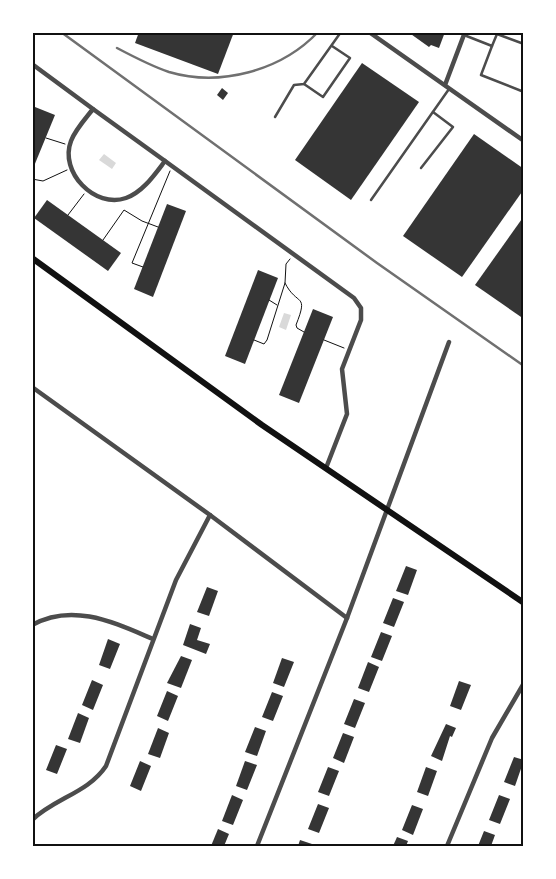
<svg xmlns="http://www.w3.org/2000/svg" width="556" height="879" font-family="Poppins,sans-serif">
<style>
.water{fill:#d9d9d9}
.building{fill:#353535}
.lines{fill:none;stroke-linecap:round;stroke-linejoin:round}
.path{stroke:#111;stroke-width:1}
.service{stroke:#4c4c4c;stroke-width:2.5}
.minor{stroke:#4c4c4c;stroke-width:4.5}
.secondary{stroke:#111;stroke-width:6}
.rail{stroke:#707070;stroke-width:2.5}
.neatline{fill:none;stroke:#111;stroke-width:2}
</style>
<rect width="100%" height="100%" fill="#fff"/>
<g class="water">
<polygon points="104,154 116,163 112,169 99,160"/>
<polygon points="284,313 291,315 286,330 279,327"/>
</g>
<g class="building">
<polygon points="139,32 234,32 218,74 135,43"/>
<polygon points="408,32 445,32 439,48 431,45 429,47"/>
<polygon points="362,63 419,102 351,200 295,160"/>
<polygon points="222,88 228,93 223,100 217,95"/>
<polygon points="35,107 55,115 32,171 32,113"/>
<polygon points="474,134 524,169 524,189 462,277 403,236"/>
<polygon points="47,200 121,253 108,271 34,218"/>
<polygon points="167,204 186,211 153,297 134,289"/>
<polygon points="524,216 524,319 475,285"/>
<polygon points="258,270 278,278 245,364 225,356"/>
<polygon points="313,309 333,317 299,403 279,395"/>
<polygon points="406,566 417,570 408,595 396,591"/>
<polygon points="207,587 218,591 209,616 197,612"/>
<polygon points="393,598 404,602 394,627 383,623"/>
<polygon points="190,624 201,628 197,640 210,644 206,654 183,645"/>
<polygon points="381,632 392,636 382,661 371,657"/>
<polygon points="108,639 120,644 110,669 99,665"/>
<polygon points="181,656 192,660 181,688 167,683"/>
<polygon points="282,658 294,662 284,687 273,683"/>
<polygon points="368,662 379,667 369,692 358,688"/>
<polygon points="92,680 103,685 93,710 82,705"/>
<polygon points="459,681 471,685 461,710 450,706"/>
<polygon points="167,691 178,696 168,721 157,716"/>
<polygon points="272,692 283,696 273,721 262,717"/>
<polygon points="354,699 365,703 355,728 344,724"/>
<polygon points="78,713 89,718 80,743 68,739"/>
<polygon points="446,724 456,728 452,737 450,736 442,761 431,756"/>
<polygon points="255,727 266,731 257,756 245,752"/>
<polygon points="158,728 169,733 160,758 148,754"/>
<polygon points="343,733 354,737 344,763 333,758"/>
<polygon points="56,745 67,749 57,774 46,770"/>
<polygon points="514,757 524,760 515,786 504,782"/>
<polygon points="140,761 151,766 141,791 130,786"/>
<polygon points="245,761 257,765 247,790 236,786"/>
<polygon points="328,767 339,771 329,796 318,792"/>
<polygon points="426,767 437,771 428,796 417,792"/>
<polygon points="232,795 243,800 233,825 222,821"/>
<polygon points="499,795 510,799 500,824 489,820"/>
<polygon points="318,804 329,808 319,833 308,829"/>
<polygon points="412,805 423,809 413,835 402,830"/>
<polygon points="218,829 229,834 224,846 211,846"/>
<polygon points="484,831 495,835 491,846 478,846"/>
<polygon points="397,837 408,841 406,846 393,846"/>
<polygon points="300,840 312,844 311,846 298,846"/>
</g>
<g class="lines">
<g class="path">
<polyline points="46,138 65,144"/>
<polyline points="32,179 43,181 67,170"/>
<polyline points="68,215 84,194"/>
<polyline points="103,240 124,210 142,221 158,227"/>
<polyline points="143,267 132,263 170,171"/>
<path d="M285,283C297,307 309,292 296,325L297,328L304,332"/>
<polyline points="269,300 277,305"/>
<polyline points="254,340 264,344 267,340 285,283 286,264 290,259"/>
<polyline points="324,340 344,348"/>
</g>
<g class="service">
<polyline points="464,35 492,46 497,34 524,44"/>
<polyline points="492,46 481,75 524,92"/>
<polyline points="304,84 323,97 350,58 332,46"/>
<polyline points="275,117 294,85 304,84 341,32"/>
<polyline points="421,168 453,127 433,112"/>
<polyline points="371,200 449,89"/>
</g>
<g class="minor">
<polyline points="369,32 524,141"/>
<polyline points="32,64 93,109"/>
<polyline points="445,85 465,32"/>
<path d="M93,109L165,161C155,174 143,192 126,198C95,209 59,172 71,141C75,130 86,118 93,109Z"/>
<polyline points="165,161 354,298 361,308 361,320 342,369 347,414 326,468"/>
<polyline points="32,387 210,515 347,618"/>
<path d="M32,625C73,602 115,623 153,639"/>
<path d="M32,820C55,798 88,793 106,766L176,580L210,515"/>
<polyline points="257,846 347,618 449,342"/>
<polyline points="447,846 492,738 524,683"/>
</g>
<polyline class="secondary" points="32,258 262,425 524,603"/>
<g class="rail">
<polyline points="61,32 377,263 524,366"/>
<path d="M117,48C134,57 151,66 169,72C220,87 281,71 318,32"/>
</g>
</g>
<rect width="556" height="879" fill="none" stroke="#ffffff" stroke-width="68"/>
<rect x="34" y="34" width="488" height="811" class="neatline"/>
</svg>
